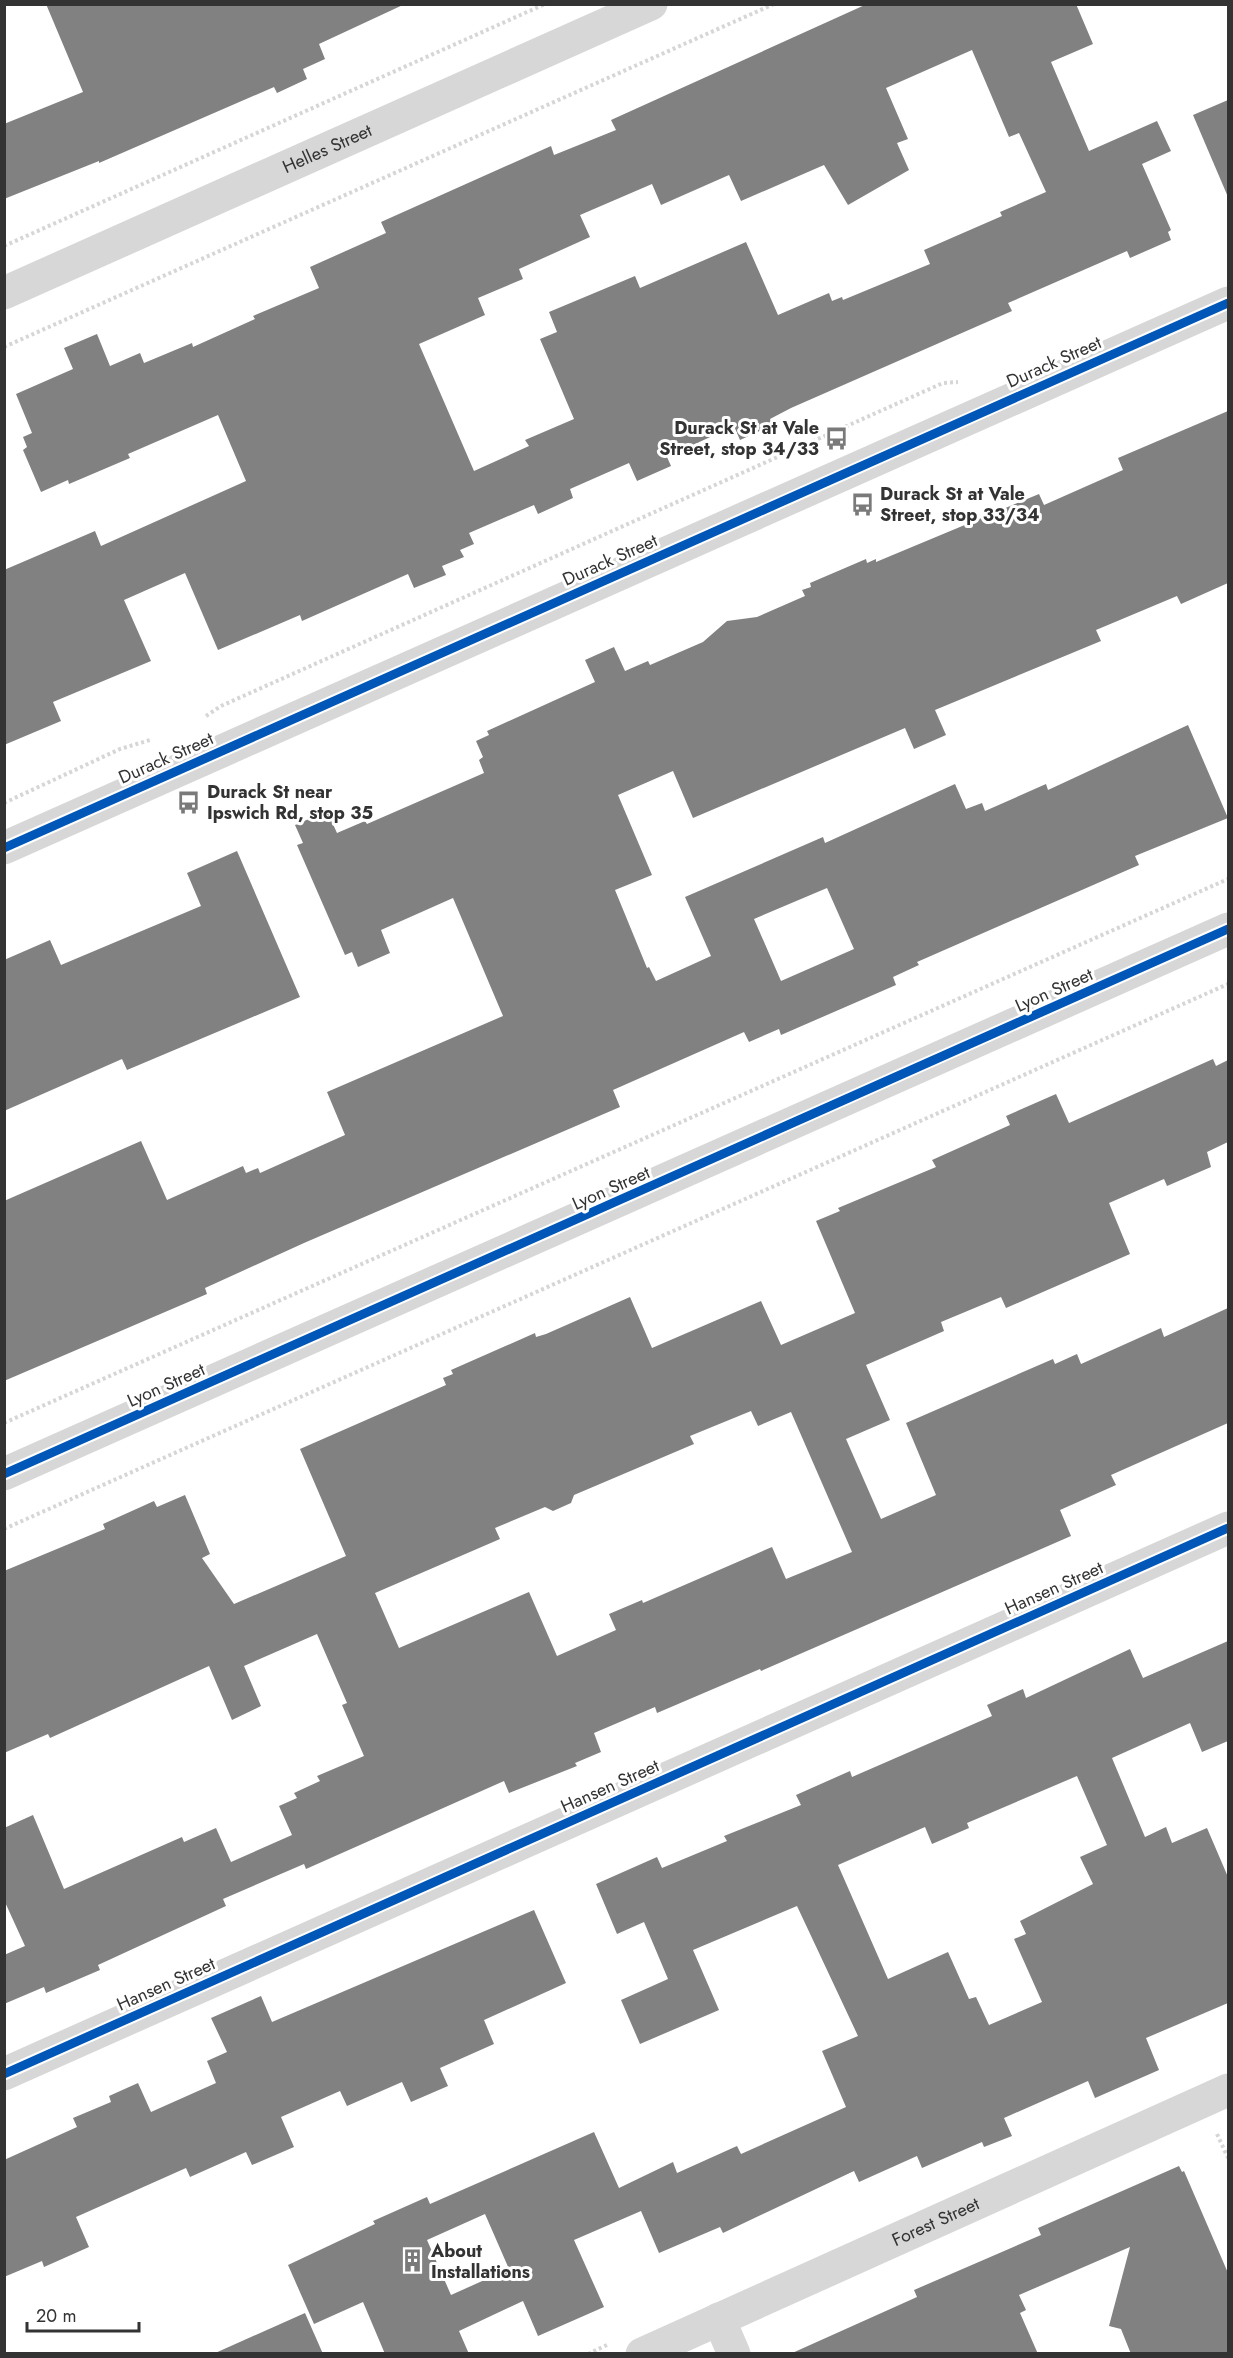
<svg xmlns="http://www.w3.org/2000/svg" width="1233" height="2358" font-family="Jost,sans-serif">
<style>
.building{fill:#818181;fill-rule:evenodd}
.lines{fill:none;stroke-linecap:round;stroke-linejoin:round}
.path{stroke:#d6d6d6;stroke-width:4;stroke-dasharray:3 3;stroke-linecap:butt}
.street{stroke:#d7d7d7;stroke-width:33}
.cycleway-casing{stroke:#fff;stroke-width:13}
.cycleway{stroke:#0057b8;stroke-width:9}
.labels{text-anchor:middle;dominant-baseline:central;stroke-width:6;stroke-linejoin:round;paint-order:stroke}
.street-label{font-size:18px;fill:#333;stroke:#fff}
.poi-label{font-size:18px;font-weight:bold;fill:#333;stroke:#fff;text-anchor:start}
</style>
<rect width="100%" height="100%" fill="#fff"/>
<g class="building">
<polygon points="46,4 405,4 319,44 325,59 303,69 307,79 277,93 274,87 99,163 99,161 4,199 4,124 83,92"/>
<path d="M867,4H1076L1093,44L1051,62L1089,151L1157,121L1171,151L1142,164L1171,230L1168,232L1171,240L1130,258L1127,251L1008,303L1012,311L791,408L770,419L773,425L740,440L734,426L667,457L671,466L637,481L629,463L570,489L573,498L538,514L534,505L469,533L474,544L460,550L464,557L442,566L446,575L414,588L408,574L302,621L300,615L218,650L185,573L124,600L151,661L53,702L61,721L4,745V570L95,531L101,546L246,481L218,415L128,454L130,458L69,484L68,480L41,492L23,450L27,447L23,437L32,433L16,394L73,369L64,348L97,334L110,366L140,353L144,363L192,343L193,347L255,319L253,316L319,288L310,267L386,233L381,222L551,146L554,155L616,130L611,120ZM972,50L1009,137L1019,133L1046,192L1000,212L1002,216L924,250L930,264L843,300L842,297L832,301L829,293L778,315L746,242L640,288L635,276L549,312L557,332L540,339L574,419L525,440L529,446L474,471L419,344L485,315L478,298L523,279L519,269L590,237L580,215L652,184L661,205L729,175L741,201L824,165L848,205L909,170L897,143L908,139L886,88Z"/>
<polygon points="1228,100 1228,197 1193,115"/>
<path d="M1228,411V583L1181,604L1177,596L1096,630L1101,641L935,710L946,735L914,749L905,728L693,818L673,771L618,795L652,875L615,890L647,968L649,967L656,981L711,956L685,897L823,837L825,843L955,784L966,809L982,803L985,811L1046,784L1048,790L1188,725L1228,818L1135,856L1139,865L917,962L919,965L893,977L896,985L781,1035L779,1029L749,1042L744,1032L613,1090L620,1107L304,1243L205,1288L207,1294L4,1381V1201L141,1141L167,1200L243,1166L246,1173L258,1168L260,1173L345,1135L327,1092L503,1016L453,898L381,930L390,953L358,967L352,952L345,955L297,845L303,843L295,825L327,811L337,833L365,821L367,824L484,773L479,760L483,757L476,741L489,735L487,731L595,682L585,660L614,647L625,671L648,661L650,665L703,642L727,621L757,617L805,596L802,590L811,587L810,583L866,559L867,563L876,559V562L1039,494L1044,505L1123,470L1118,458ZM827,888L854,949L781,981L754,919Z"/>
<polygon points="237,851 300,997 127,1070 122,1059 4,1111 4,960 50,940 61,965 201,906 187,873"/>
<path d="M1213,1059L1216,1066L1228,1060V1142L1207,1152L1211,1167L1167,1186L1164,1179L1109,1203L1130,1254L1006,1308L1001,1297L941,1322L944,1331L866,1365L890,1420L846,1439L881,1519L936,1495L906,1423L1053,1359L1055,1364L1077,1354L1081,1364L1161,1328L1164,1337L1228,1308V1423L1111,1475L1116,1485L1060,1510L1071,1536L761,1671L760,1669L657,1713L655,1707L594,1733L601,1752L575,1763L577,1766L509,1793L504,1781L306,1869L304,1864L223,1899L226,1906L98,1965L100,1970L46,1993L44,1987L4,2004V1955L25,1946L4,1900V1828L33,1815L64,1889L182,1837L184,1842L216,1828L231,1862L292,1835L279,1806L297,1798L294,1793L320,1781L317,1776L364,1756L342,1705L347,1703L317,1634L244,1666L261,1706L232,1720L209,1666L50,1738L48,1734L4,1753V1571L105,1529L103,1524L154,1501L157,1507L185,1495L210,1554L202,1558L234,1604L346,1556L300,1449L446,1385L443,1378L453,1374L451,1370L535,1333L536,1337L546,1334L630,1297L652,1348L761,1301L781,1345L855,1313L816,1221L840,1211L838,1208L936,1167L932,1160L1010,1125L1006,1116L1056,1094L1069,1123ZM751,1411L758,1426L791,1412L852,1552L786,1579L772,1547L643,1603L642,1600L609,1614L616,1630L557,1656L529,1592L399,1648L375,1593L500,1539L495,1528L545,1507L553,1511L571,1503L574,1495L694,1444L690,1436Z"/>
<path d="M1228,1641V1741L1202,1752L1190,1723L1112,1758L1145,1837L1166,1827L1172,1843L1207,1828L1228,1877V2003L1146,2038L1159,2070L1095,2098L1088,2081L1004,2118L1012,2136L984,2147L982,2142L922,2168L917,2156L859,2182L854,2171L723,2233L720,2227L659,2253L641,2211L574,2240L604,2307L538,2336L523,2301L459,2331L469,2354H385L363,2302L314,2324L288,2265L375,2224L373,2221L427,2197L430,2204L594,2132L619,2188L673,2162L677,2173L737,2146L741,2154L846,2107L822,2051L858,2036L797,1906L693,1950L719,2010L640,2044L621,2000L668,1979L644,1922L617,1934L596,1884L657,1857L662,1868L727,1841L724,1836L801,1805L796,1795L850,1771L852,1777L992,1716L987,1705L1023,1689L1026,1698L1130,1649L1143,1678ZM1077,1776L1107,1845L1080,1857L1093,1884L1020,1921L1026,1934L1014,1939L1042,2002L989,2025L976,1997L969,1999L948,1952L888,1979L838,1865L925,1827L932,1844L969,1828L967,1823ZM485,2214L509,2269L451,2295L427,2240Z"/>
<polygon points="534,1910 566,1983 484,2020 494,2044 440,2068 448,2086 411,2102 402,2082 347,2106 340,2091 281,2117 294,2147 252,2165 246,2152 190,2177 186,2168 76,2217 89,2247 44,2267 42,2261 4,2277 4,2160 77,2127 73,2118 111,2102 109,2096 138,2083 151,2112 216,2083 207,2061 227,2052 211,2018 261,1996 272,2022"/>
<polygon points="1179,2166 1182,2172 1184,2171 1228,2273 1228,2354 1131,2354 1121,2329 1109,2326 1130,2247 1019,2295 1026,2310 1020,2313 1038,2354 790,2354 917,2297 914,2290 1041,2235 1038,2228"/>
<polygon points="305,2313 323,2354 213,2354"/>
</g>
<g class="lines">
<g class="path">
<polyline points="4,246 545,4"/>
<polyline points="4,347 774,4"/>
<polyline points="206,716 221,706 943,383 958,382"/>
<polyline points="4,803 120,749 150,740"/>
<polyline points="4,1423 1228,879"/>
<polyline points="4,1529 1228,984"/>
<polyline points="1217,2134 1228,2158"/>
<polyline points="588,2354 609,2344"/>
</g>
<g class="street">
<path id="s1" d="M4,293L651,4"/>
<polyline points="4,848 1228,303"/>
<polyline points="4,1474 1228,929"/>
<polyline points="4,2074 1228,1528"/>
<polyline points="719,2319 734,2354"/>
<path id="s2" d="M642,2354L1228,2090"/>
</g>
<defs>
<g id="cycleway">
<polyline points="4,848 1228,303"/>
<polyline points="4,1474 1228,929"/>
<polyline points="4,2074 1228,1528"/>
</g>
</defs>
<use href="#cycleway" class="cycleway-casing"/>
<use href="#cycleway" class="cycleway"/>
</g>
<defs>
<symbol id="bus-bare" viewBox="-9 -9 18 18"><path d="M-5-6H5V4H4V6H2V4H-2V6H-4V4H-5ZM-3.5-4V0h7V-4ZM-3.5 1.2v1.5H-2V1.2ZM2 1.2v1.5H3.5V1.2Z" fill="#7a7a7a" stroke="#fff" stroke-width="2.5" paint-order="stroke"/></symbol>
<symbol id="building-bare" viewBox="-9 -9 18 18"><path d="M-4-6H4V6H1V3H-1V6H-4ZM-2.5-4.3h1.7v1.8h-1.7ZM.8-4.3h1.7v1.8H.8ZM-2.5-1h1.7V.8h-1.7ZM.8-1h1.7V.8H.8Z" fill="#7a7a7a" stroke="#fff" stroke-width="2.5" paint-order="stroke"/></symbol>
</defs>
<g fill-rule="evenodd">
<use href="#bus-bare" x="820" y="422" width="33" height="33"/>
<use href="#bus-bare" x="846" y="488" width="33" height="33"/>
<use href="#bus-bare" x="172" y="786" width="33" height="33"/>
<use href="#building-bare" x="396" y="2244" width="33" height="33"/>
</g>
<g class="labels">
<g class="street-label">
<text stroke="none"><textPath href="#s1" startOffset="354">Helles Street</textPath></text>
<text transform="translate(1054 362) rotate(-24)">Durack Street</text>
<text transform="translate(610 560) rotate(-24)">Durack Street</text>
<text transform="translate(166 758) rotate(-24)">Durack Street</text>
<text transform="translate(1054 990) rotate(-24)">Lyon Street</text>
<text transform="translate(611 1188) rotate(-24)">Lyon Street</text>
<text transform="translate(166 1385) rotate(-24)">Lyon Street</text>
<text transform="translate(1054 1588) rotate(-24)">Hansen Street</text>
<text transform="translate(610 1786) rotate(-24)">Hansen Street</text>
<text transform="translate(166 1984) rotate(-24)">Hansen Street</text>
<text stroke="none"><textPath href="#s2" startOffset="322">Forest Street</textPath></text>
</g>
<g class="poi-label">
<text x="819" y="428" text-anchor="end">Durack St at Vale<tspan x="819" dy="21">Street, stop 34/33</tspan></text>
<text x="880" y="494">Durack St at Vale<tspan x="880" dy="21">Street, stop 33/34</tspan></text>
<text x="207" y="792">Durack St near<tspan x="207" dy="21">Ipswich Rd, stop 35</tspan></text>
<text x="431" y="2251">About<tspan x="431" dy="21">Installations</tspan></text>
</g>
</g>
<rect width="1233" height="2358" fill="none" stroke="#333333" stroke-width="12"/>
<path d="M27 2322v9h112v-9" fill="none" stroke="#333333" stroke-width="3"/>
<text x="36" y="2322" font-size="18" fill="#333333" stroke="#ffffff" stroke-width="4.5" paint-order="stroke">20 m</text>
</svg>
